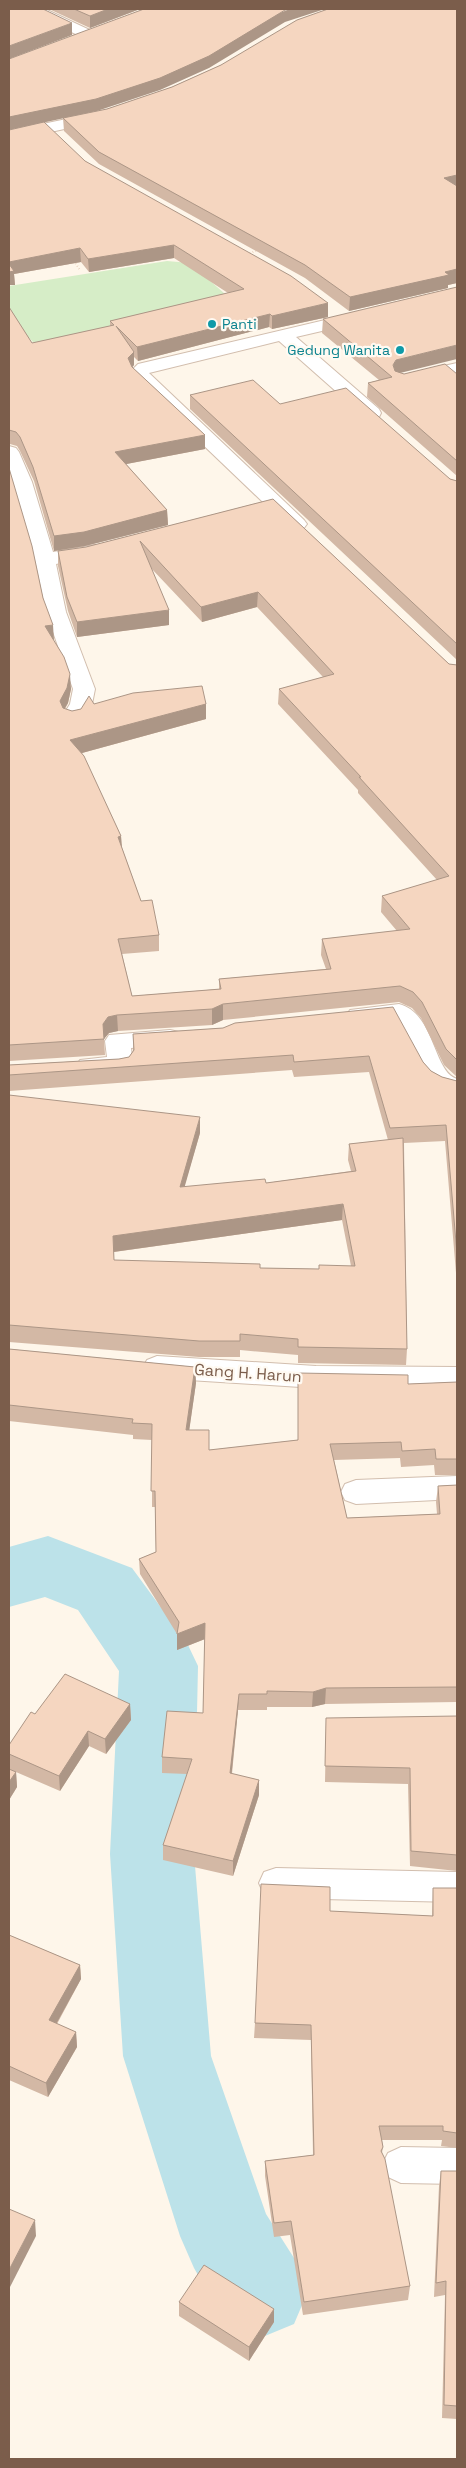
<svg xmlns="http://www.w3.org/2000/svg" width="466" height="2468" font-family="'Space Grotesk',sans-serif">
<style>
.green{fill:#d6edc7}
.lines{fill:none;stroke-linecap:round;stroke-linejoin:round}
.river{fill:#bce2e9;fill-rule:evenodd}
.minor-casing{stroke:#d2beae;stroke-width:2}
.path{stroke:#dbb9a2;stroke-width:2;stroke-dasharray:0.5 2.5;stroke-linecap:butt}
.minor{fill:#fff;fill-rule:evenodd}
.wall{fill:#d3b8a5;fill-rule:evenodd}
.shaded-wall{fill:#ac9686}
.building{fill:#f5d6c0;stroke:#ac9686;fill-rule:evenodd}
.culture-dot{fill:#0f9aa8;stroke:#fffaf2;stroke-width:2}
.labels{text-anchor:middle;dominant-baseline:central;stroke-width:4.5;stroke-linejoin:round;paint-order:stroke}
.far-culture-label{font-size:14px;fill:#0d838f;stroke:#fffaf2;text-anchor:start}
.street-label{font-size:16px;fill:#7b5d4b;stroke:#fffaf2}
</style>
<rect width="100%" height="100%" fill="#fef6ea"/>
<polygon class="green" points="167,261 190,263 234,302 38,347 19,328 9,326 9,286"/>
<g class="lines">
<polygon class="river" points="48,1536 132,1568 187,1643 198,1666 194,1854 211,2056 266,2214 294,2258 308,2291 294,2324 260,2338 226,2324 194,2268 180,2236 123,2056 110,1854 119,1671 78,1610 45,1597 9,1607 9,1547"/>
<defs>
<g id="minor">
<polygon points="27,9 45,9 94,32 96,35 94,38 84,38 29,12"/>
<polygon points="100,112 108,117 106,120 9,141 9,131"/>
<polygon points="359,312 365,313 368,317 365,321 296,337 379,409 381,413 379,417 365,417 279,341 149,373 304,520 307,524 304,528 297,530 290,528 131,376 130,372 138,364"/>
<polygon points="457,363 457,373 415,384 408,382 406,378 408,374"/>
<polygon points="9,446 16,448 19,452 32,482 53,552 95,545 102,547 105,551 102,555 56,564 66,612 95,689 92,704 81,722 73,724 65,722 62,717 70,704 73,689 46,612 35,560 9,474"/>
<path d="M399,1004C435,1013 433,1072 457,1079V1095C410,1089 419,1051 393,1021L359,1024L350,1022L346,1016L350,1010Z"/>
<polygon points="170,1030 179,1032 183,1038 179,1044 131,1048 133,1065 129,1071 89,1074 80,1072 76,1066 80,1060 107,1057 105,1041 109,1035"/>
<polygon points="157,1356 316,1366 457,1367 457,1389 316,1388 157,1378 147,1374 143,1367 147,1360"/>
<polygon points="457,1476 457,1499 356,1504 345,1500 341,1492 345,1484 356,1480"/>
<polygon points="276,1868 457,1872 457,1902 276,1898 264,1894 259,1883 264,1872"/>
<polygon points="401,2147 457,2148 457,2184 401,2183 388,2177 382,2165 388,2153"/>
</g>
</defs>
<use href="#minor" class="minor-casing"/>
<g class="path">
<polyline points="247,254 259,250"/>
<polyline points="74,261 80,270"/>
</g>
<use href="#minor" class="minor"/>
</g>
<g class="wall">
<polygon points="49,9 140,9 90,28"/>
<polygon points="457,9 457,283 448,285 448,288 349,311 305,278 99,164 64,131 63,118 107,109 172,87 221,65"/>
<polygon points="9,130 85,161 328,317 272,329 269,327 138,361 134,357 134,365 132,367 205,435 205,449 126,464 167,510 168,525 85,546 54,551 34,481 20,451 17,446 10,444 9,445 9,307 32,343 110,326 110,321 228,293 174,258 89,272 81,262 14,274 15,285 9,285"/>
<polygon points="323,319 401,373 404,374 457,374 457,476 367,397 368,383 379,380 322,333"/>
<polygon points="190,395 280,404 450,479 457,481 457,660 190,409"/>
<polygon points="9,468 43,598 53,640 71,689 68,703 65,709 72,711 81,709 94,704 206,704 206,719 82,753 121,836 122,848 141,901 159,935 159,951 122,954 132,996 219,989 219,979 326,969 321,955 322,939 397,931 381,912 382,896 437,880 358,793 358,790 278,704 279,689 323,677 257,607 202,622 150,567 169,625 77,637 68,611 58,566 58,551 86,547 273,499 449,664 457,665 457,1077 444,1065 421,1018 412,1008 399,1002 223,1020 212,1025 118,1031 109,1033 104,1039 105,1055 9,1061 9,1063"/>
<path d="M223,1028L423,1062L431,1071L442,1077L457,1081V1285L445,1141L404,1143L407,1349L406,1365L298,1363V1355L240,1350V1357H199L9,1342V1095L200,1133L184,1187L266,1183L351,1171L348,1160L349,1144L388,1140L369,1072L294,1077L292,1070L9,1091V1065L119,1059L129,1057L133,1051V1034ZM342,1220L351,1266L319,1269L260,1268L114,1260V1252Z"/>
<polygon points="9,1349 195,1367 196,1383 189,1430 209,1450 297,1440 408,1384 457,1382 457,1475 435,1475 434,1465 401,1467 400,1458 334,1460 347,1518 437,1514 436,1502 438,1486 457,1485 457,1702 325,1704 312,1707 267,1707 267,1710 238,1710 232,1774 259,1780 259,1795 233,1876 163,1860 163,1845 187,1774 162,1773 162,1757 203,1713 205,1639 177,1650 177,1634 140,1574 139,1559 156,1552 155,1507 152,1507 152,1440 133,1439 133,1435 9,1421"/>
<polygon points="130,1704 131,1720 106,1754 89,1746 60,1791 16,1772 17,1787 9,1800 9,1745 35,1714"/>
<polygon points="457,1716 457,1871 410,1866 408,1784 325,1782 326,1734"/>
<polygon points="433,1888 457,1888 457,2148 441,2146 442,2140 382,2140 383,2147 382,2153 410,2286 408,2300 303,2315 290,2235 274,2237 265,2176 265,2161 313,2155 311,2040 254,2038 255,2023 330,1911 432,1916"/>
<polygon points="9,1935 80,1965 81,1979 57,2024 76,2032 77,2047 48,2097 9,2080"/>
<polygon points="441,2171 457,2171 457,2419 442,2418 445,2295 434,2297 439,2186"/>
<polygon points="179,2302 274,2309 274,2322 249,2361 179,2316"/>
</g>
<g class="shaded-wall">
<polygon points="108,9 140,9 90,28 90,16"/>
<polygon points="290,9 325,9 285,22 209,68 160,90 97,111 9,130 9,117"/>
<polygon points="72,23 72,35 9,59 9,46"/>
<polygon points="457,175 457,188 444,178"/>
<polygon points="174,245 174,258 89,272 88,259"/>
<polygon points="80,248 81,262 14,274 15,285 9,285 9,262"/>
<polygon points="457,269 457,283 448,285 448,288 349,311 350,297"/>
<polygon points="328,303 328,317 272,329 272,316"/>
<polygon points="270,314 269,327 138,361 137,347"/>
<polygon points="457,345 457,359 396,374 393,365 396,360"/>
<polygon points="134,352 134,365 128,372 128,358"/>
<polygon points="205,435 205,449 116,466 115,452"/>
<polygon points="167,510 168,525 85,546 54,551 54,536"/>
<polygon points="258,592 257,607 202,622 201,607"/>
<polygon points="169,610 169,625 77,637 77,622"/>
<polygon points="53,625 54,640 45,641 45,626"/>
<polygon points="70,674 71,689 68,703 60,716 60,701"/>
<polygon points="206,704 206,719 71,756 70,740"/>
<polygon points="121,836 122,851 118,837"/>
<polygon points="223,1004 223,1020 212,1025 212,1009"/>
<polygon points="117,1015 118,1031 109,1033 103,1040 103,1024 108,1017"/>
<polygon points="200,1117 200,1133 180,1203 180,1187"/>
<polygon points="343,1204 342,1220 113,1252 113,1236"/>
<polygon points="195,1367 196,1383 187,1446 186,1430"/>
<polygon points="205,1623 205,1639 177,1650 177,1634"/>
<polygon points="326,1688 325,1704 312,1707 313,1692"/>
<polygon points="239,1694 238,1710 230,1789 230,1773"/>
<polygon points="130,1704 131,1720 106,1754 105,1739"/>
<polygon points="88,1731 89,1746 60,1791 59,1776"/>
<polygon points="16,1772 17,1787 9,1800 9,1782"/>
<polygon points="259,1780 259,1795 233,1876 233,1861"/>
<polygon points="80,1965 81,1979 50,2035 49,2020"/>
<polygon points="76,2032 77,2047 48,2097 46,2083"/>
<polygon points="35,2220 36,2236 9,2289 9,2270"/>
<polygon points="274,2309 274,2322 249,2361 249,2347"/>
</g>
<g class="building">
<polygon points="9,9 43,9 72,23 9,46"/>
<polygon points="74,9 108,9 90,16"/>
<polygon points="144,9 290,9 285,10 209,56 160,78 96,99 9,117 9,59"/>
<polygon points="328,9 457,9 457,146 456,146 457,147 457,175 444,178 457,186 457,269 445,272 449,275 350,297 305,265 99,152 63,118 107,109 172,87 221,65 297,20"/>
<polygon points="44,122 85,161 291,276 328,303 272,316 270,314 137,347 116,326 134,352 128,358 132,367 205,435 115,452 167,510 84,532 54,536 33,467 20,437 16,432 9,430 9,307 32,343 114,325 110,321 244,289 174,245 88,259 80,248 9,262 9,130"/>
<polygon points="9,264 14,271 9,272"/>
<polygon points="457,287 457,345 396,360 393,365 395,371 404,374 445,364 457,374 457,461 368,383 392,377 323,319"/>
<polygon points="253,380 280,404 346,388 450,479 457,481 457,644 190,395"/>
<polygon points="9,468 32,546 43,598 53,625 45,626 64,657 70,674 67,688 60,701 63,708 72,711 81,709 89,696 94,704 133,693 202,686 206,704 70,740 84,756 121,836 118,837 141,901 152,900 159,935 118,939 132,996 221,989 219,979 331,969 322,939 410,929 382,896 449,876 359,777 361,777 279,689 334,674 258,592 201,607 140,541 169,610 77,622 67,597 58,551 86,547 273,499 449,664 457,665 457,1060 446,1049 422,1002 413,992 400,986 223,1004 212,1009 117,1015 108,1017 103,1024 104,1039 9,1045"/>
<polygon points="393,1007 423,1062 431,1071 442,1077 457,1081 457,1254 446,1125 390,1128 369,1056 294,1062 293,1055 9,1075 9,1065 119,1059 129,1057 134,1050 133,1034 223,1028 235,1023"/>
<path d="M9,1095L200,1117L180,1187L265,1179L266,1183L356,1171L349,1144L403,1138L407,1349L298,1347V1339L240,1334V1341H199L9,1325ZM343,1204L355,1266L319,1265V1269L260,1268V1264L114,1260L113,1236Z"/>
<polygon points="9,1349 195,1367 186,1430 209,1430 209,1450 298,1440 298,1373 408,1375 408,1384 457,1382 457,1459 436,1459 435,1449 402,1451 401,1442 330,1444 347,1518 440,1514 438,1486 457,1485 457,1687 326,1688 313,1692 267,1691 267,1694 239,1694 230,1773 259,1780 233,1861 163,1845 192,1759 162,1757 167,1711 203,1713 205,1623 177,1634 179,1622 139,1559 156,1552 155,1491 151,1491 152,1424 132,1423 133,1419 9,1405"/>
<polygon points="65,1674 130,1704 105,1739 88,1731 59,1776 9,1754 9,1745 31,1712 35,1714"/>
<polygon points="457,1716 457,1855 411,1851 410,1768 325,1766 326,1718"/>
<polygon points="9,1769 16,1772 9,1782"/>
<polygon points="261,1884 330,1887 330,1911 433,1916 433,1888 457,1888 457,2133 443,2131 443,2126 379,2126 383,2147 381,2151 385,2159 410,2286 304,2302 291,2221 274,2223 265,2161 314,2155 311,2025 255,2023"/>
<polygon points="9,1935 80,1965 49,2020 76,2032 46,2083 9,2066"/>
<polygon points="441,2171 457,2171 457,2406 444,2405 446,2281 436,2283"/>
<polygon points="9,2209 35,2220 9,2270"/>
<polygon points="204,2265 274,2309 249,2347 179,2302"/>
</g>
<g class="culture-dot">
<circle cx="212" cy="324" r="5"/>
<circle cx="400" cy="350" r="5"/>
</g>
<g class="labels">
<g class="far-culture-label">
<text x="222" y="324">Panti</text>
<text x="390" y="350" text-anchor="end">Gedung Wanita</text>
</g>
<g class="street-label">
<text transform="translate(248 1373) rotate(4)">Gang H. Harun</text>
</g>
</g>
<rect width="466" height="2468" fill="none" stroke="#7b5d4b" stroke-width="20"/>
</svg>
